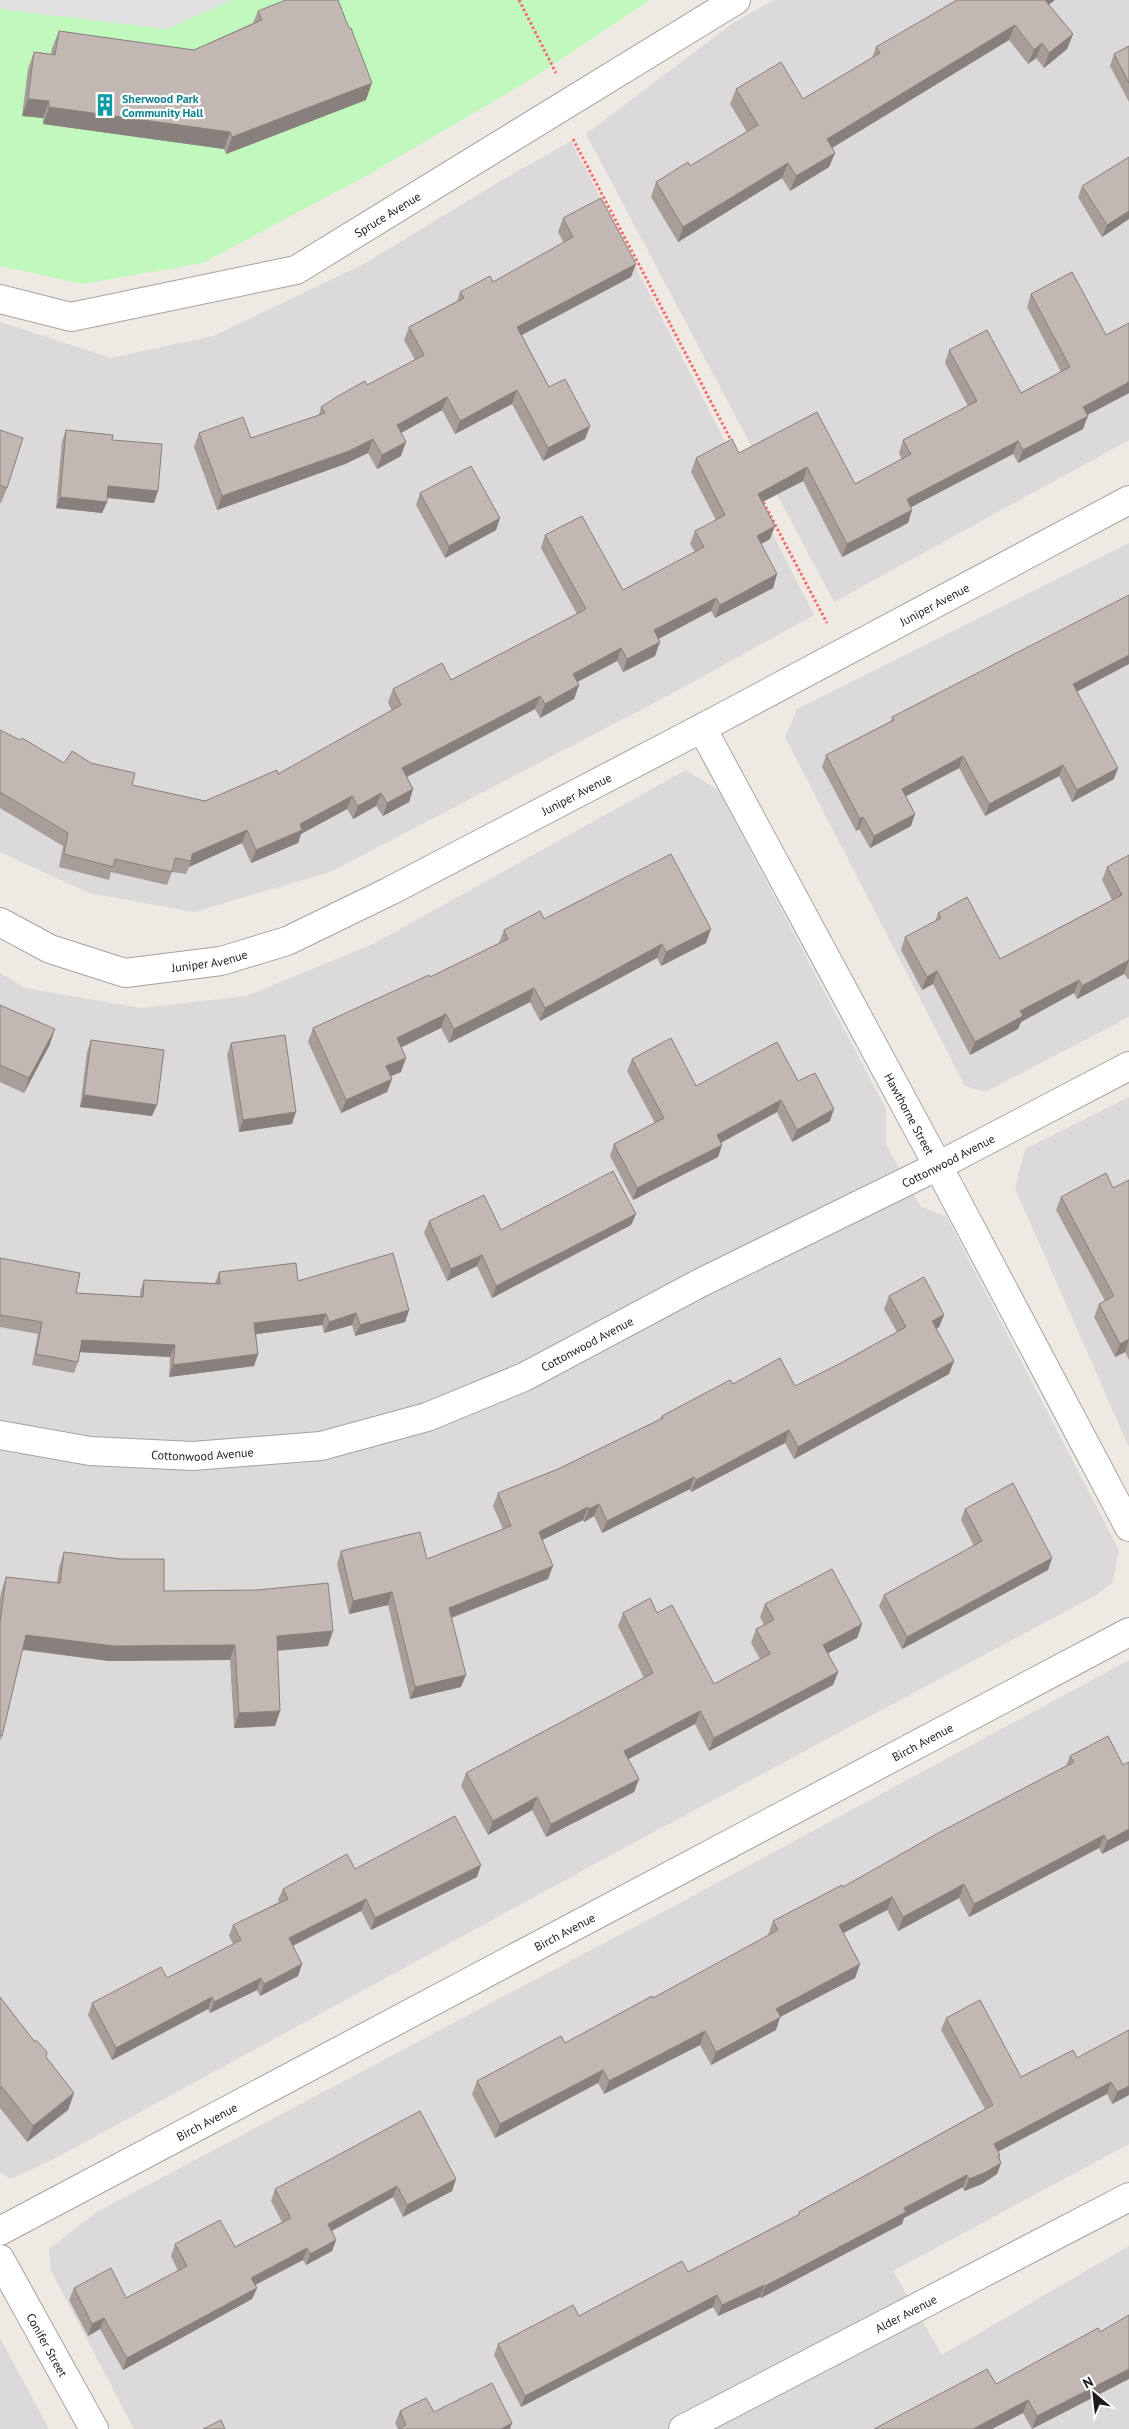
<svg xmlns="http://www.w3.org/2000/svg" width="1129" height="2429" font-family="'PT Sans',sans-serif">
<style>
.residential{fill:#dbd9da}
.park{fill:#c1f8be}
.parking{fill:#e0e0e0}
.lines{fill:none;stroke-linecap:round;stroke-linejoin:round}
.minor-casing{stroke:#a3a3a3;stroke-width:30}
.tertiary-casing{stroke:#a3a3a3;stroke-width:30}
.path{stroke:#f8696b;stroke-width:3;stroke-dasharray:2.5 2.5;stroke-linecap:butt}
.minor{stroke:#fff;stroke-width:28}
.tertiary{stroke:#fff;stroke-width:28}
.wall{fill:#a79d99}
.shaded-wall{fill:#88807d}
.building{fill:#c2b7b2;stroke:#88807d}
.labels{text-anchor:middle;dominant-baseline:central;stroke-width:4.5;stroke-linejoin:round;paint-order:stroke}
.culture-label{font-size:12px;font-weight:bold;fill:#0d838f;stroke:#fff;text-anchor:start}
.street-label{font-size:12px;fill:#1c1c1c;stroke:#fff}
</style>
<rect width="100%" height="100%" fill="#eee9e2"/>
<g class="residential">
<polygon points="774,0 1129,0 1129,440 834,602 586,134 733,23"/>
<polygon points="571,141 814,615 671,694 330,872 194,912 89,893 0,852 0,322 111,358 213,336 364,264 497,183"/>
<polygon points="1129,543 1129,1017 985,1092 965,1086 785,737 797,709"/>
<polygon points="686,770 718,790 886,1109 886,1145 921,1207 946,1216 1119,1550 1113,1582 1098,1594 635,1842 54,2159 11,2179 0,2172 0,973 25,988 141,1008 247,996 375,943"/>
<polygon points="1129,1097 1129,1447 1015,1188 1025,1149"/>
<polygon points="1129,1660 1129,2144 893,2271 942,2355 1129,2246 1129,2429 134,2429 51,2271 49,2249 97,2212 678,1904"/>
<polygon points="0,2338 49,2429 0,2429"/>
</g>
<polygon class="park" points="0,0 650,0 530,80 368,175 203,263 83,284 0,266"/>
<polygon class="parking" points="0,0 232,0 167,29 0,9"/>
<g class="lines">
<defs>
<g id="minor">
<path id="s1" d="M0,299L71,317L296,270L736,0"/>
<path id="s2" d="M702,728L938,1166L1129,1527"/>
<path id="s3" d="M0,922L50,949L125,973L221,961L287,941L390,891L702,728L1129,500"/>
<path id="s4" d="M0,1435L90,1451L193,1456L321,1446L427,1417L524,1377L702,1282L938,1166L1129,1066"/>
<path id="s5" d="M0,2231L1129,1632"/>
<path id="s6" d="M0,2259L94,2429"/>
</g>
<g id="tertiary">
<path id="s7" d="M683,2429L1129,2197"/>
</g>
</defs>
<use href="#minor" class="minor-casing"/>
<use href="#tertiary" class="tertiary-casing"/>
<g class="path">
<polyline points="519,0 556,73"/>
<polyline points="573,139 732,442"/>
<polyline points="761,498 827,623"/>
</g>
<use href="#minor" class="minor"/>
<use href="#tertiary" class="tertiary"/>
</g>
<g class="wall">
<polygon points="1049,5 1073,34 1067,49 1044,68 1036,58 1028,64 1009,40 832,148 835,153 829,167 790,191 782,178 678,242 651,197 656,182 690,166 747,132 730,104 736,89 803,99 872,58 876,47"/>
<polygon points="258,11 366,100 226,154 224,149 43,124 43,118 22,116 28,69 34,52 51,54 52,48 59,31 194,50 253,23"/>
<polygon points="1129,46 1129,102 1110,66 1114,54"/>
<polygon points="1082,186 1129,219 1102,237 1078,197"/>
<polygon points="563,218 631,277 522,335 549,387 590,426 585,439 543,461 512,404 455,434 442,410 401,433 401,456 377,469 368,453 345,464 217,510 194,447 199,433 251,438 319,415 321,407 367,385 415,360 404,340 409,327 457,301 460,292 493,282 564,243 558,232"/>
<polygon points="1031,294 1129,393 1087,415 1083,429 1018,463 1013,454 911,507 908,523 842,557 803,481 762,502 770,539 761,544 777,574 773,588 715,618 711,611 658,639 655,656 623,672 617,661 577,682 579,685 574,699 540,718 535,709 407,777 413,789 409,802 383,816 376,806 353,819 347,809 301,834 298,843 251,863 242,843 189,867 186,874 172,872 167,885 111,872 109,880 59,867 63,846 0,808 0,730 64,763 91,763 132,785 205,801 278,774 392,711 388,702 393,689 451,680 577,614 541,548 545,535 623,590 695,552 690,544 695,531 716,520 691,472 696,458 739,453 817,412 855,484 902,459 899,453 903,440 968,406 945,363 949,350 1021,393 1061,372 1027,307"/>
<polygon points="0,430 7,488 1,503 0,503"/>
<polygon points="66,430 112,440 158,491 154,503 107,498 107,502 102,513 56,508 62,441"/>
<polygon points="420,493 496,530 445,558 416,505"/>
<polygon points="1077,691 1114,779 1072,802 1059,776 985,816 959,768 906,796 911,826 870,848 859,829 856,831 822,767 826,755 891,721 892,717"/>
<polygon points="1129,855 1129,979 1128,979 1124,974 1077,999 1074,993 1021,1022 1018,1029 970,1055 933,984 922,990 901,950 905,937 935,922 938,913 1000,959 1112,900 1102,880 1107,867"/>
<polygon points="544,919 706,943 661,966 657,958 540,1021 530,1002 449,1043 441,1028 401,1047 401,1072 391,1076 392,1079 387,1092 341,1113 308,1042 313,1028 430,977 499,943 504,930"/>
<polygon points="0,1005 50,1044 24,1093 0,1082"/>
<polygon points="91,1040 152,1116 80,1107 87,1052"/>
<polygon points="231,1043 292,1124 239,1132 227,1055"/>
<polygon points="632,1059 696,1086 798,1081 830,1121 792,1142 777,1112 721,1143 722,1145 718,1157 633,1200 610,1156 614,1144 655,1123 627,1071"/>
<polygon points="1129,1180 1129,1360 1125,1352 1115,1357 1094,1317 1099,1304 1105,1301 1056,1210 1061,1197 1113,1188"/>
<polygon points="636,1214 631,1225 492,1298 477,1266 447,1281 424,1233 429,1221 501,1230"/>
<polygon points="0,1258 76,1293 140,1297 140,1292 144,1280 215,1283 219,1272 298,1281 409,1310 405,1322 355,1336 352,1325 324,1333 322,1325 256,1334 258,1354 254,1366 169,1377 170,1357 80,1352 78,1362 74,1373 32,1365 38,1334 0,1327"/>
<polygon points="889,1296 944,1315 939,1327 936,1329 954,1361 949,1374 794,1459 785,1443 691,1492 690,1489 602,1533 594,1516 584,1522 583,1520 542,1540 548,1579 452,1618 461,1687 410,1699 388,1605 349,1614 337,1564 341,1551 427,1559 503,1529 493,1506 498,1493 558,1469 660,1419 662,1416 733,1384 795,1386 841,1363 897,1332 884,1309"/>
<polygon points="965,1509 1048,1570 902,1649 879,1606 884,1595 974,1546 961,1520"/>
<polygon points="64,1552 164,1591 328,1646 277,1651 280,1711 275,1726 234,1728 230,1660 109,1661 22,1650 2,1736 0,1741 0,1599 1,1592 6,1577 57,1583 59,1567"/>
<polygon points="765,1604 862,1624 857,1638 828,1653 838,1672 833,1685 709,1751 695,1724 628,1759 639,1779 634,1792 546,1837 532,1810 488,1835 461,1786 466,1773 644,1678 618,1626 623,1613 657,1613 714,1684 760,1659 751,1643 756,1629 764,1625 760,1617"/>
<polygon points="1070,1756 1129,1840 1102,1854 1099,1848 969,1917 959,1898 898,1931 887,1910 843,1933 860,1964 855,1978 780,2017 776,2030 711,2065 700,2045 604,2094 598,2083 495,2138 472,2094 477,2081 565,2043 653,1998 769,1936 768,1935 773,1921 843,1887 1066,1766"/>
<polygon points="355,1869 477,1877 371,1930 361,1911 293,1946 302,1964 298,1976 260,1996 257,1990 210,2013 208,2009 112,2060 88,2015 92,2003 167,1978 233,1944 229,1936 233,1925 279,1902 278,1900 283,1889"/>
<polygon points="0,1997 74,2093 68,2110 27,2142 0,2108"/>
<polygon points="946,2018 1021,2077 1077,2058 1129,2095 1112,2104 1107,2094 998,2151 1000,2155 999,2158 1001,2163 997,2174 982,2184 964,2191 963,2187 904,2218 902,2224 761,2298 760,2297 718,2316 713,2307 521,2407 494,2355 498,2344 579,2316 688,2272 798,2216 799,2212 985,2109 941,2030"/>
<polygon points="456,2179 452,2191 403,2217 393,2197 332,2231 336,2240 332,2251 306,2265 303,2260 255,2285 257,2288 252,2299 123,2370 100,2329 88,2336 69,2300 74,2288 126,2298 178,2271 171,2256 175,2244 235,2247 282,2222 271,2201 275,2189"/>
<polygon points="1098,2328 1032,2429 1023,2413 992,2429 874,2429 996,2384"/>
<polygon points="400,2411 434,2412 398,2429 395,2423"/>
</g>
<g class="shaded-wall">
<polygon points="1043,0 1055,0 1038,13"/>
<polygon points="1015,25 1009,40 822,154 827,139"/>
<polygon points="1073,34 1067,49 1044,68 1049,53"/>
<polygon points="1042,43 1036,58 1028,64 1034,50"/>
<polygon points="372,83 366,100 226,154 232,137"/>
<polygon points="28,99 49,101 43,118 22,116"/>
<polygon points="49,107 230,132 224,149 43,124"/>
<polygon points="835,153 829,167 790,191 796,176"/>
<polygon points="788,163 782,178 678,242 683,227"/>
<polygon points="1129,211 1129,219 1102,237 1107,225"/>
<polygon points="636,264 631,277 512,340 517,327"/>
<polygon points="1129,382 1129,393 1078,420 1083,407"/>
<polygon points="517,390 512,404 455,434 460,421"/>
<polygon points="447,397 442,410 392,438 397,425"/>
<polygon points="1088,416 1083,429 1018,463 1023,450"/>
<polygon points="590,426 585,439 543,461 548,448"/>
<polygon points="373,439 368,453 345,464 217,510 222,496"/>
<polygon points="1018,441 1013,454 902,512 907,499"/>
<polygon points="406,442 401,456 377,469 382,455"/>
<polygon points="807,467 803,481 753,507 758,494"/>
<polygon points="108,486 158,491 154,503 103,497"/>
<polygon points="60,497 107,502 102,513 56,508"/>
<polygon points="912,510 908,523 842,557 847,544"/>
<polygon points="500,518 496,530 445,558 449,546"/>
<polygon points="775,526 770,539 752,549 757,536"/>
<polygon points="777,574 773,588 715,618 720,605"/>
<polygon points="716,598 711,611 649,644 654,630"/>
<polygon points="660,642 655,656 623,672 627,659"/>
<polygon points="621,648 617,661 568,687 573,674"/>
<polygon points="1129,655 1129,664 1069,696 1073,684"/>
<polygon points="579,685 574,699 540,718 545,704"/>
<polygon points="540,696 535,709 397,782 402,768"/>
<polygon points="963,756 959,768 897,801 902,789"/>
<polygon points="1063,765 1059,776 985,816 989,804"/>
<polygon points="1118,768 1114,779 1072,802 1077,790"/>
<polygon points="413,789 409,802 383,816 387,803"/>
<polygon points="381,793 376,806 353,819 358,806"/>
<polygon points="352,796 347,809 301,834 298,843 251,863 256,850 300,824"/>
<polygon points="915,814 911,826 870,848 874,836"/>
<polygon points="863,817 859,829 856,831 860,819"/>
<polygon points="247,830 242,843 189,867 191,861 192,854"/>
<polygon points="711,929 706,943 661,966 666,952"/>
<polygon points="662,944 657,958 540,1021 545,1008"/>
<polygon points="1129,960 1124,974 1077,999 1082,986"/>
<polygon points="937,971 933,984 922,990 927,977"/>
<polygon points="1079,980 1074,993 1021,1022 1018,1029 970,1055 975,1042 1020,1011"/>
<polygon points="534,988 530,1002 449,1043 454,1029"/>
<polygon points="446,1014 441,1028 392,1052 397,1038"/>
<polygon points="55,1029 50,1044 24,1093 29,1078"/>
<polygon points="406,1058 401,1072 382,1080 386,1066"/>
<polygon points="392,1079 387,1092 341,1113 346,1100"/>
<polygon points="84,1095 157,1105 152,1116 80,1107"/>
<polygon points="781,1100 777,1112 713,1147 717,1135"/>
<polygon points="834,1109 830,1121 792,1142 797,1130"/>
<polygon points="296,1112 292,1124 239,1132 243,1120"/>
<polygon points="722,1145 718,1157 633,1200 637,1188"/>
<polygon points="636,1214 631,1225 492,1298 496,1286"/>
<polygon points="482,1255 477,1266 447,1281 451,1269"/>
<polygon points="409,1310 405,1322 355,1336 360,1325"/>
<polygon points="356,1313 352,1325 324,1333 329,1322"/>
<polygon points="326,1314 322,1325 250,1335 254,1323"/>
<polygon points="944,1315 939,1327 927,1334 932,1321"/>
<polygon points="1129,1339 1125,1352 1115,1357 1120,1344"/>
<polygon points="82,1340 175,1345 170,1357 78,1352"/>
<polygon points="258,1354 254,1366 169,1377 173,1365"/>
<polygon points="954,1361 949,1374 794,1459 798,1447"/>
<polygon points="789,1430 785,1443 691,1492 696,1480"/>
<polygon points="694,1477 690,1489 602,1533 607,1521"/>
<polygon points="599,1504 594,1516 584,1522 589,1509"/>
<polygon points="588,1507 583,1520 534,1544 539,1532"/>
<polygon points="1052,1558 1048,1570 902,1649 907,1637"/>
<polygon points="553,1566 548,1579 445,1620 449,1608"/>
<polygon points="392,1592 388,1605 349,1614 353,1601"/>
<polygon points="862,1624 857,1638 819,1658 823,1645"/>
<polygon points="333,1631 328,1646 271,1651 277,1636"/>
<polygon points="26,1635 235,1645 230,1660 109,1661 20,1649"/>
<polygon points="838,1672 833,1685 709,1751 714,1738"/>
<polygon points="466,1675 461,1687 410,1699 415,1687"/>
<polygon points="280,1711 275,1726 234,1728 239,1713"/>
<polygon points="700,1711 695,1724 619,1764 624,1751"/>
<polygon points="639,1779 634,1792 546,1837 551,1824"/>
<polygon points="537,1797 532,1810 488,1835 493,1821"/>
<polygon points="1129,1829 1129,1840 1102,1854 1107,1841"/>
<polygon points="1104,1835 1099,1848 969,1917 974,1904"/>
<polygon points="481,1865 477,1877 371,1930 375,1918"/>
<polygon points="964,1884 959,1898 898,1931 903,1917"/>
<polygon points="892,1897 887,1910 834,1938 839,1925"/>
<polygon points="366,1899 361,1911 284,1950 289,1938"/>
<polygon points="302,1964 298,1976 260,1996 264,1984"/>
<polygon points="860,1964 855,1978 780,2017 776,2030 711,2065 716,2052 776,2009"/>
<polygon points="261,1978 257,1990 210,2013 214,2002"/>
<polygon points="212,1997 208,2009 112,2060 116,2048"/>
<polygon points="705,2031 700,2045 604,2094 609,2081"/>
<polygon points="603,2070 598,2083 495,2138 500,2124"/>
<polygon points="1111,2082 1107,2094 990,2156 994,2144"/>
<polygon points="1129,2086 1129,2095 1112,2104 1117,2092"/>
<polygon points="74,2093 68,2110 27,2142 33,2126"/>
<polygon points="1000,2155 996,2166 1001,2163 997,2174 982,2184 964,2191 969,2179"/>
<polygon points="967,2175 963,2187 904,2218 902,2224 761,2298 765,2286 904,2208"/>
<polygon points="456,2179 452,2191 403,2217 407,2205"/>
<polygon points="397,2186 393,2197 324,2235 328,2224"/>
<polygon points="336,2240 332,2251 306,2265 310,2254"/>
<polygon points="307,2248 303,2260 247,2289 251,2278"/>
<polygon points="764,2285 760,2297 718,2316 722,2305"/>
<polygon points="257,2288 252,2299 123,2370 127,2358"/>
<polygon points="717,2295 713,2307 521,2407 525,2396"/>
<polygon points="104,2318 100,2329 88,2336 92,2324"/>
<polygon points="1129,2369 1129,2379 1032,2429 1037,2416"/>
<polygon points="1028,2400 1023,2413 992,2429 973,2429"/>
<polygon points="512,2423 510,2429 501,2429"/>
</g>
<g class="building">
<polygon points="286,0 338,0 349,28 351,28 372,83 232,137 230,132 49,107 49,101 28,99 34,52 55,55 59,31 194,50 262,20 258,11"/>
<polygon points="957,0 1045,0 1073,34 1049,53 1042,43 1034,50 1015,25 827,139 835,153 796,176 788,163 683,227 656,182 688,162 690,166 758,125 736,89 781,62 803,99 880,53 876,47"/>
<polygon points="1129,46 1129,83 1114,54"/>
<polygon points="1129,157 1129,211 1107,225 1082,186"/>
<polygon points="601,198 636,264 517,327 549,387 565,379 590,426 548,448 517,390 460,421 447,397 397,425 406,442 382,455 373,439 349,451 222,496 199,433 243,417 251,438 325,413 321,407 338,396 365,381 367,385 424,355 409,327 464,298 460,292 490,276 493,282 573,237 563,218"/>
<polygon points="1072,272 1106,335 1129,323 1129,382 1083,407 1088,416 1023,450 1018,441 907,499 912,510 847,544 807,467 758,494 775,526 757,536 777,574 720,605 716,598 654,630 660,642 627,659 621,648 573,674 579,685 545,704 540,696 402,768 413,789 387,803 381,793 358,806 352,796 300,824 302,830 256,850 247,830 192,854 191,861 175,858 172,872 115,859 113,867 64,854 68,833 0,792 0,730 20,740 22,738 64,763 72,751 91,763 135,773 132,785 205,801 277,770 278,774 401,705 393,689 442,663 451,680 586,609 545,535 582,516 623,590 704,547 695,531 725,515 696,458 732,439 739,453 817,412 855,484 911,454 903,440 977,401 949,350 987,330 1021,393 1070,367 1031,294"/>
<polygon points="0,430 23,438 7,488 0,485"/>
<polygon points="66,430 113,435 112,440 162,444 158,491 108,486 107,502 60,497"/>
<polygon points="471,466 500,518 449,546 420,493"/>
<polygon points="1129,595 1129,655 1073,684 1118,768 1077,790 1063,765 989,804 963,756 902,789 915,814 874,836 863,817 860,819 826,755 894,720 892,717"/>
<polygon points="671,854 711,929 666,952 662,944 545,1008 534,988 454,1029 446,1014 397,1038 406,1058 386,1066 392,1079 346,1100 313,1028 429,975 430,977 508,939 504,930 540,911 544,919"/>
<polygon points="1129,855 1129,960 1082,986 1079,980 1020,1011 1023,1016 975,1042 937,971 927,977 905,937 941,918 938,913 967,897 1000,959 1122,895 1107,867"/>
<polygon points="0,1005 55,1029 29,1078 0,1065"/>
<polygon points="285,1035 296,1112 243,1120 231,1043"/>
<polygon points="671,1038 696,1086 777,1042 798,1081 815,1073 834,1109 797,1130 781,1100 717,1135 722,1145 637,1188 614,1144 664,1118 632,1059"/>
<polygon points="91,1040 164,1050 157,1105 84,1095"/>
<polygon points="613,1171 636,1214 496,1286 482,1255 451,1269 429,1221 484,1195 501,1230"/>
<polygon points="1106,1173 1113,1188 1129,1180 1129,1339 1120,1344 1099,1304 1114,1296 1061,1197"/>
<polygon points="393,1253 409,1310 360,1325 356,1313 329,1322 326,1314 254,1323 258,1354 173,1365 175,1345 82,1340 78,1362 36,1354 42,1322 0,1315 0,1258 80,1273 76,1293 143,1297 144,1280 220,1284 219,1272 296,1263 298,1281"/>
<polygon points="924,1277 944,1315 932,1321 954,1361 798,1447 789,1430 696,1480 694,1477 607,1521 599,1504 589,1509 588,1507 539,1532 553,1566 449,1608 466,1675 415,1687 392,1592 353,1601 341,1551 420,1532 427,1559 511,1526 498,1493 558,1469 663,1418 662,1416 730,1380 733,1384 780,1358 795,1386 841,1363 906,1327 889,1296"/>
<polygon points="1013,1483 1052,1558 907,1637 884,1595 982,1541 965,1509"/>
<polygon points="64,1552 121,1559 164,1559 164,1591 257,1590 328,1583 333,1631 277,1636 280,1711 239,1713 235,1645 114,1646 26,1635 2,1736 0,1735 0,1623 6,1577 60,1583"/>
<polygon points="832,1569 862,1624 823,1645 838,1672 714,1738 700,1711 624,1751 639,1779 551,1824 537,1797 493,1821 466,1773 653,1673 623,1613 650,1598 657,1613 672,1605 714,1684 770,1654 756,1629 774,1620 765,1604"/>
<polygon points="1108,1736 1123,1765 1129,1762 1129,1829 1107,1841 1104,1835 974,1904 964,1884 903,1917 892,1897 839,1925 860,1964 776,2009 781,2017 716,2052 705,2031 609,2081 603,2070 500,2124 477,2081 561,2036 565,2043 652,1996 653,1998 778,1930 773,1921 842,1885 843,1887 940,1832 1074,1762 1070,1756"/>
<polygon points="455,1816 481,1865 375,1918 366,1899 289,1938 302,1964 264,1984 261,1978 214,2002 212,1997 116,2048 92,2003 161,1967 167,1978 241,1940 233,1925 288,1899 283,1889 347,1854 355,1869"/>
<polygon points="0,1997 34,2041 37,2041 47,2052 46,2057 74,2093 33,2126 2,2087 0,2089"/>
<polygon points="980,2000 1021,2077 1073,2050 1077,2058 1129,2030 1129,2086 1117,2092 1111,2082 994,2144 1000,2155 998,2156 1001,2163 986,2172 969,2179 967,2175 904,2208 906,2212 765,2286 764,2285 722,2305 717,2295 525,2396 498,2344 573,2305 579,2316 682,2261 688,2272 800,2214 799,2212 993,2105 946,2018"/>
<polygon points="420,2111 456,2179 407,2205 397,2186 328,2224 336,2240 310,2254 307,2248 251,2278 257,2288 127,2358 104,2318 92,2324 74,2288 111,2268 126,2298 187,2266 175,2244 220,2220 235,2247 291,2218 275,2189"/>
<polygon points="1129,2315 1129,2369 1037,2416 1028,2400 973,2429 874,2429 987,2369 996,2384 1098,2328 1100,2332"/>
<polygon points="492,2383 512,2423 501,2429 398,2429 406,2425 400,2411 426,2398 434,2412"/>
<polygon points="221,2420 225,2429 203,2429"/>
</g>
<defs>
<symbol id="building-bare" viewBox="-9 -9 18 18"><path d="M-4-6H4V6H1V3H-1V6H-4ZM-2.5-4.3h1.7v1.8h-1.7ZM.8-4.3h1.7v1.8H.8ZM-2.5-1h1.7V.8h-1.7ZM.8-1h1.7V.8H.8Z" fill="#0f9aa8" stroke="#fff" stroke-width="2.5" paint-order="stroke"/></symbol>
</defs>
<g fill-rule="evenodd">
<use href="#building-bare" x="89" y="89" width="32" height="32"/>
</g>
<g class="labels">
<g class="culture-label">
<text x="122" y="98">Sherwood Park<tspan x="122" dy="14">Community Hall</tspan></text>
</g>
<g class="street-label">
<text stroke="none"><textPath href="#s1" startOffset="410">Spruce Avenue</textPath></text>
<text stroke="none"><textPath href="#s3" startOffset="1031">Juniper Avenue</textPath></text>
<text stroke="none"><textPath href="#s3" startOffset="626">Juniper Avenue</textPath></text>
<text stroke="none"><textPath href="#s3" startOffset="221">Juniper Avenue</textPath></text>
<text stroke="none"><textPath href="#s2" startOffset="438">Hawthorne Street</textPath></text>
<text stroke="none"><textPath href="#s4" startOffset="1014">Cottonwood Avenue</textPath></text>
<text stroke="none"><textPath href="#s4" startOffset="609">Cottonwood Avenue</textPath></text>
<text stroke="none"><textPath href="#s4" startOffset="204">Cottonwood Avenue</textPath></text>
<text stroke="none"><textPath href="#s5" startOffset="1044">Birch Avenue</textPath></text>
<text stroke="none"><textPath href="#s5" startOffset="639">Birch Avenue</textPath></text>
<text stroke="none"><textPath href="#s5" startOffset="234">Birch Avenue</textPath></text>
<text stroke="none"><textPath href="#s7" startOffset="251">Alder Avenue</textPath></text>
<text stroke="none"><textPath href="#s6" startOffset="98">Conifer Street</textPath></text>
</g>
</g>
<g transform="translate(1094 2394) rotate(332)" stroke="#ffffff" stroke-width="4" paint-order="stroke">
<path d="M0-4L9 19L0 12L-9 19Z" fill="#1c1c1c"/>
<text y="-8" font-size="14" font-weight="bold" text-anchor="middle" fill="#1c1c1c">N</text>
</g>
</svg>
